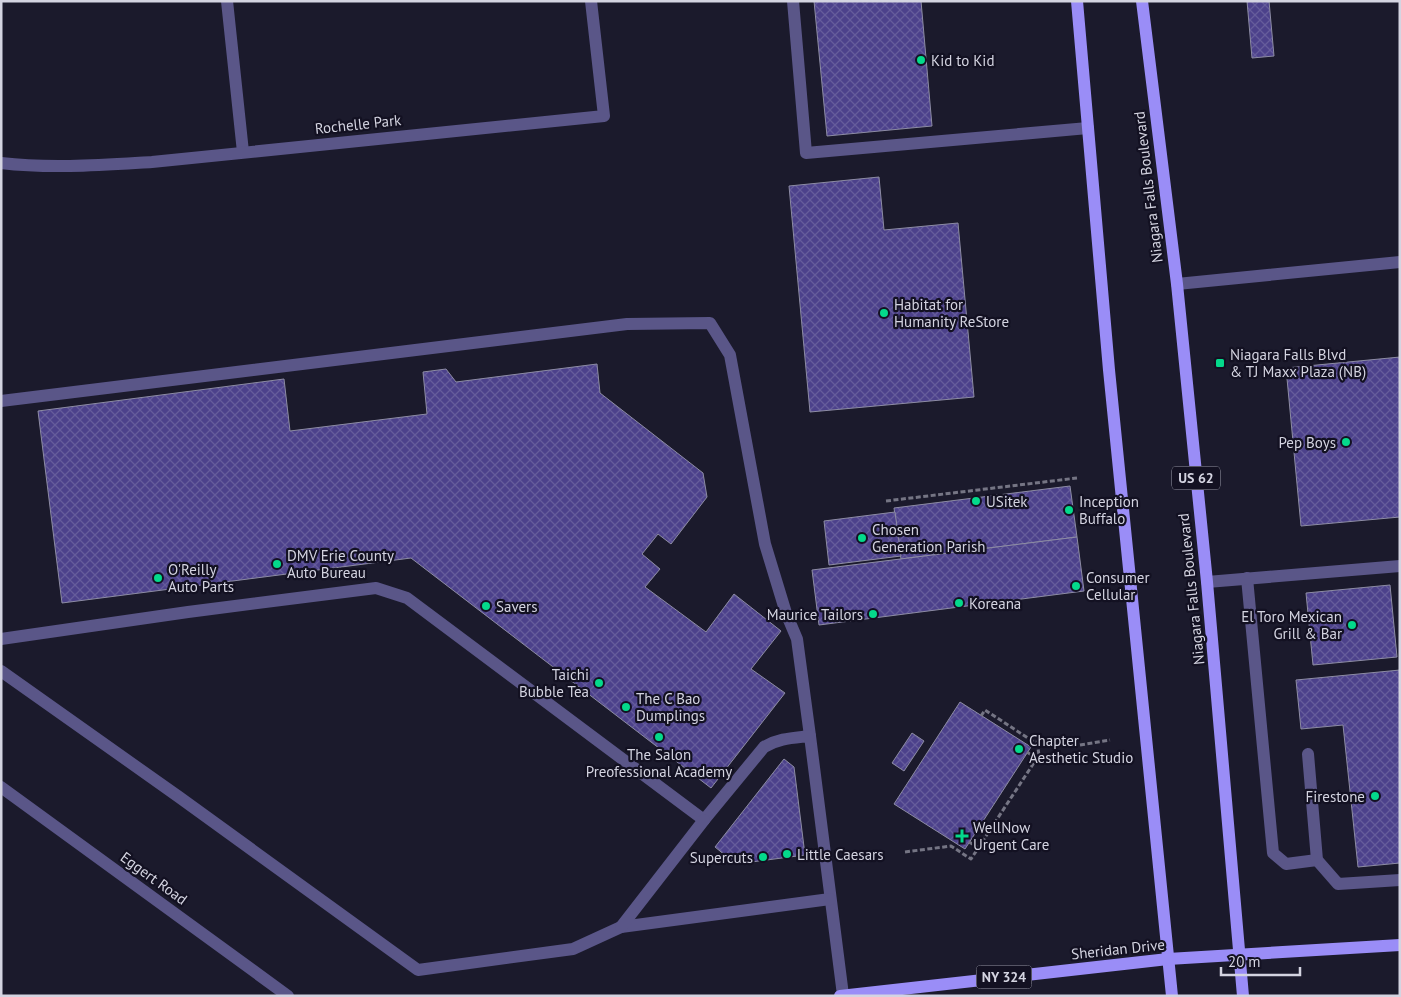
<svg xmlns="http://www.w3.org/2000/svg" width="1401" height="997" font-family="'PT Sans',sans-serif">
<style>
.building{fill:url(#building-cross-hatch);stroke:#8d8ca4}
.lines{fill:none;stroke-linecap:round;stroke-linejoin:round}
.path{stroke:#757584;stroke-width:3;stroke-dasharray:5 2.5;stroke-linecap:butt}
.service{stroke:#5a5688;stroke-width:12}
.minor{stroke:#5a5688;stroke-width:12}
.tertiary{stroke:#5a5688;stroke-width:12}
.primary{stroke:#9a8df7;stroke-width:12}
.poi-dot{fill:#04d98b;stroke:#131122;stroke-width:2}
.labels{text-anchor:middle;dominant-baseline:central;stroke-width:4.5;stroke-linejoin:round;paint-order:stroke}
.shield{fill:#131122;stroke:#9a9aa8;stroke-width:1}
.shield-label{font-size:14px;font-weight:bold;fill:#d4d4e1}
.poi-label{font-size:15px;fill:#d4d4e1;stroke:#131122;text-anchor:start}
.street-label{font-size:15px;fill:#d4d4e1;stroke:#131122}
</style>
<defs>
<pattern id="building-cross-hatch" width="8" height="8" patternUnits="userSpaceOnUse" patternTransform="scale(1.25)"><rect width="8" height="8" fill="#4c418b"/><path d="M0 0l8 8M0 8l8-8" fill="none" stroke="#655c9b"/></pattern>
</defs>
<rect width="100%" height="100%" fill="#1b1a2c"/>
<g class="building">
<polygon points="814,1 921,1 932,126 827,136"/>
<polygon points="1247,1 1269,1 1274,56 1252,58"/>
<polygon points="879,177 884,230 958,223 974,397 810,412 789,186"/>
<polygon points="1400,357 1400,517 1301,526 1286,368"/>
<polygon points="597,364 600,393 703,473 707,497 671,544 658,534 642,554 660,569 645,587 706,632 734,594 781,631 751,669 785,693 711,788 411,558 62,603 38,411 284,379 290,431 427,414 423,372 446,369 456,382"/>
<polygon points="1070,486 1077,537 901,559 894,508"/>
<polygon points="895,512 901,556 829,565 824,521"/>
<polygon points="1077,537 1084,591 819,625 812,570"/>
<polygon points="1390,585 1397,657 1313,665 1306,593"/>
<polygon points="1400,670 1400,863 1358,867 1343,725 1301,729 1296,680"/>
<polygon points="960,702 1031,747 965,849 894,804"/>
<polygon points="912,733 924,741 904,771 892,763"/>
<polygon points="784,759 794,767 805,855 736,864 715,847"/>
</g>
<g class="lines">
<g class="path">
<polyline points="886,501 1077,478"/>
<polyline points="981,716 985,710 1034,742 1037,742"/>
<polyline points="1080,745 1110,740"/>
<polyline points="1027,752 1037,759"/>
<polyline points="969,842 979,848"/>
<polyline points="905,852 951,846 971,859 1039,755 1037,742 1047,740"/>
</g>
<g class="service">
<polyline points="793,1 806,153 1088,128"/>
<polyline points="1177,284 1400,262"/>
<polyline points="1,401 627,324 710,323 730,355 765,544 786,613 797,639 810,736"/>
<polyline points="1247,578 1273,853 1286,864 1317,860"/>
<polyline points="1207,582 1400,566"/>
<path d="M1,639L188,612L376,588L407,598L704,820L764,747C779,738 793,738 810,736L843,995"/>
<polyline points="1,671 179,797 418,970 573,949 621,927 830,899"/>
<polyline points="1308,754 1317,860 1338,884 1400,880"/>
<polyline points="621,927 704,820"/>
</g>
<g class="minor">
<polyline points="227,1 243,152"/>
<path d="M1,163C51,169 102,165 152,162L604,116L591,1"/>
</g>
<polyline class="tertiary" points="1,787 288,996"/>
<g class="primary">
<polyline points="1077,1 1109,370 1172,996"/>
<polyline points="1142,1 1177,284 1207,582 1243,996"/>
<polyline points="840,996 1168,959 1400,945"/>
</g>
</g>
<g class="poi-dot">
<circle cx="921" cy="60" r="5"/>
<circle cx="884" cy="313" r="5"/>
<rect x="1215" y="358" width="10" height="10" rx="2.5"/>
<circle cx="1346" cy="442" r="5"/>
<circle cx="976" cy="501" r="5"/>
<circle cx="1069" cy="510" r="5"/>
<circle cx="862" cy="538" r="5"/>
<circle cx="277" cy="564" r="5"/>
<circle cx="158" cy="578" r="5"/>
<circle cx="1076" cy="586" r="5"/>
<circle cx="959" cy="603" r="5"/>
<circle cx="486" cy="606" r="5"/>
<circle cx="873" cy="614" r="5"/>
<circle cx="1352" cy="625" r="5"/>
<circle cx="599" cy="683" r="5"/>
<circle cx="626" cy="707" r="5"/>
<circle cx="659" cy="737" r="5"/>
<circle cx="1019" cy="749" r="5"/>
<circle cx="1375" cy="796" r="5"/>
<path d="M959.5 828.5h5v5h5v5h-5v5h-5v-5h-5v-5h5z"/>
<circle cx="787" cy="854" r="5"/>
<circle cx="763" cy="857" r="5"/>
</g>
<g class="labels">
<g class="shield">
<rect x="1172" y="466.5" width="48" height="23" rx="4"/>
<rect x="976.5" y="965.5" width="55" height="23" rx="4"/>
</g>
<g class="shield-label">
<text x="1196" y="478">US 62</text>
<text x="1004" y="977">NY 324</text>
</g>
<g class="poi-label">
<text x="931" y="60">Kid to Kid</text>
<text x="894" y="304">Habitat for<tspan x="894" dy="17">Humanity ReStore</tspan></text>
<text x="1230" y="354">Niagara Falls Blvd<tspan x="1230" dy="17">&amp; TJ Maxx Plaza (NB)</tspan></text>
<text x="1336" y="442" text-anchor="end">Pep Boys</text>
<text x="986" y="501">USitek</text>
<text x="1079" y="501">Inception<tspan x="1079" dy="17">Buffalo</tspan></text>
<text x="872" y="529">Chosen<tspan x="872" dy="17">Generation Parish</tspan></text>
<text x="287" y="555">DMV Erie County<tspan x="287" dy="17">Auto Bureau</tspan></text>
<text x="168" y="569">O'Reilly<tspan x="168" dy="17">Auto Parts</tspan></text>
<text x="1086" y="577">Consumer<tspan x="1086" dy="17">Cellular</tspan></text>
<text x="969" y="603">Koreana</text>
<text x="496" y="606">Savers</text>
<text x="863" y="614" text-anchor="end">Maurice Tailors</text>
<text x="1342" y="616" text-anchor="end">El Toro Mexican<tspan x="1342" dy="17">Grill &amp; Bar</tspan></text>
<text x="589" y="674" text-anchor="end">Taichi<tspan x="589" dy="17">Bubble Tea</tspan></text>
<text x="636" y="698">The C Bao<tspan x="636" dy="17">Dumplings</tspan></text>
<text x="1029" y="740">Chapter<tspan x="1029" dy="17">Aesthetic Studio</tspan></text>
<text x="659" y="754" text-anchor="middle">The Salon<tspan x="659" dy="17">Preofessional Academy</tspan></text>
<text x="1365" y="796" text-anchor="end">Firestone</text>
<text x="973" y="827">WellNow<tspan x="973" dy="17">Urgent Care</tspan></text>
<text x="797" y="854">Little Caesars</text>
<text x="753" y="857" text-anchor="end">Supercuts</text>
</g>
<g class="street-label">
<text transform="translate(358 124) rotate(-6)">Rochelle Park</text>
<text transform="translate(1148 187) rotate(-97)">Niagara Falls Boulevard</text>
<text transform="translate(1191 589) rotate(-96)">Niagara Falls Boulevard</text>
<text transform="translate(154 878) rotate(36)">Eggert Road</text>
<text transform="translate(1118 949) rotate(-6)">Sheridan Drive</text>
</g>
</g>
<rect width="1401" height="997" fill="none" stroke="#d4d4e1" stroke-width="5"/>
<path d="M1221 967v8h79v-8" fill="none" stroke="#d4d4e1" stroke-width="2.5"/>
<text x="1228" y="967" font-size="15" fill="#d4d4e1" stroke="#131122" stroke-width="4" paint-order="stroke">20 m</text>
</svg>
